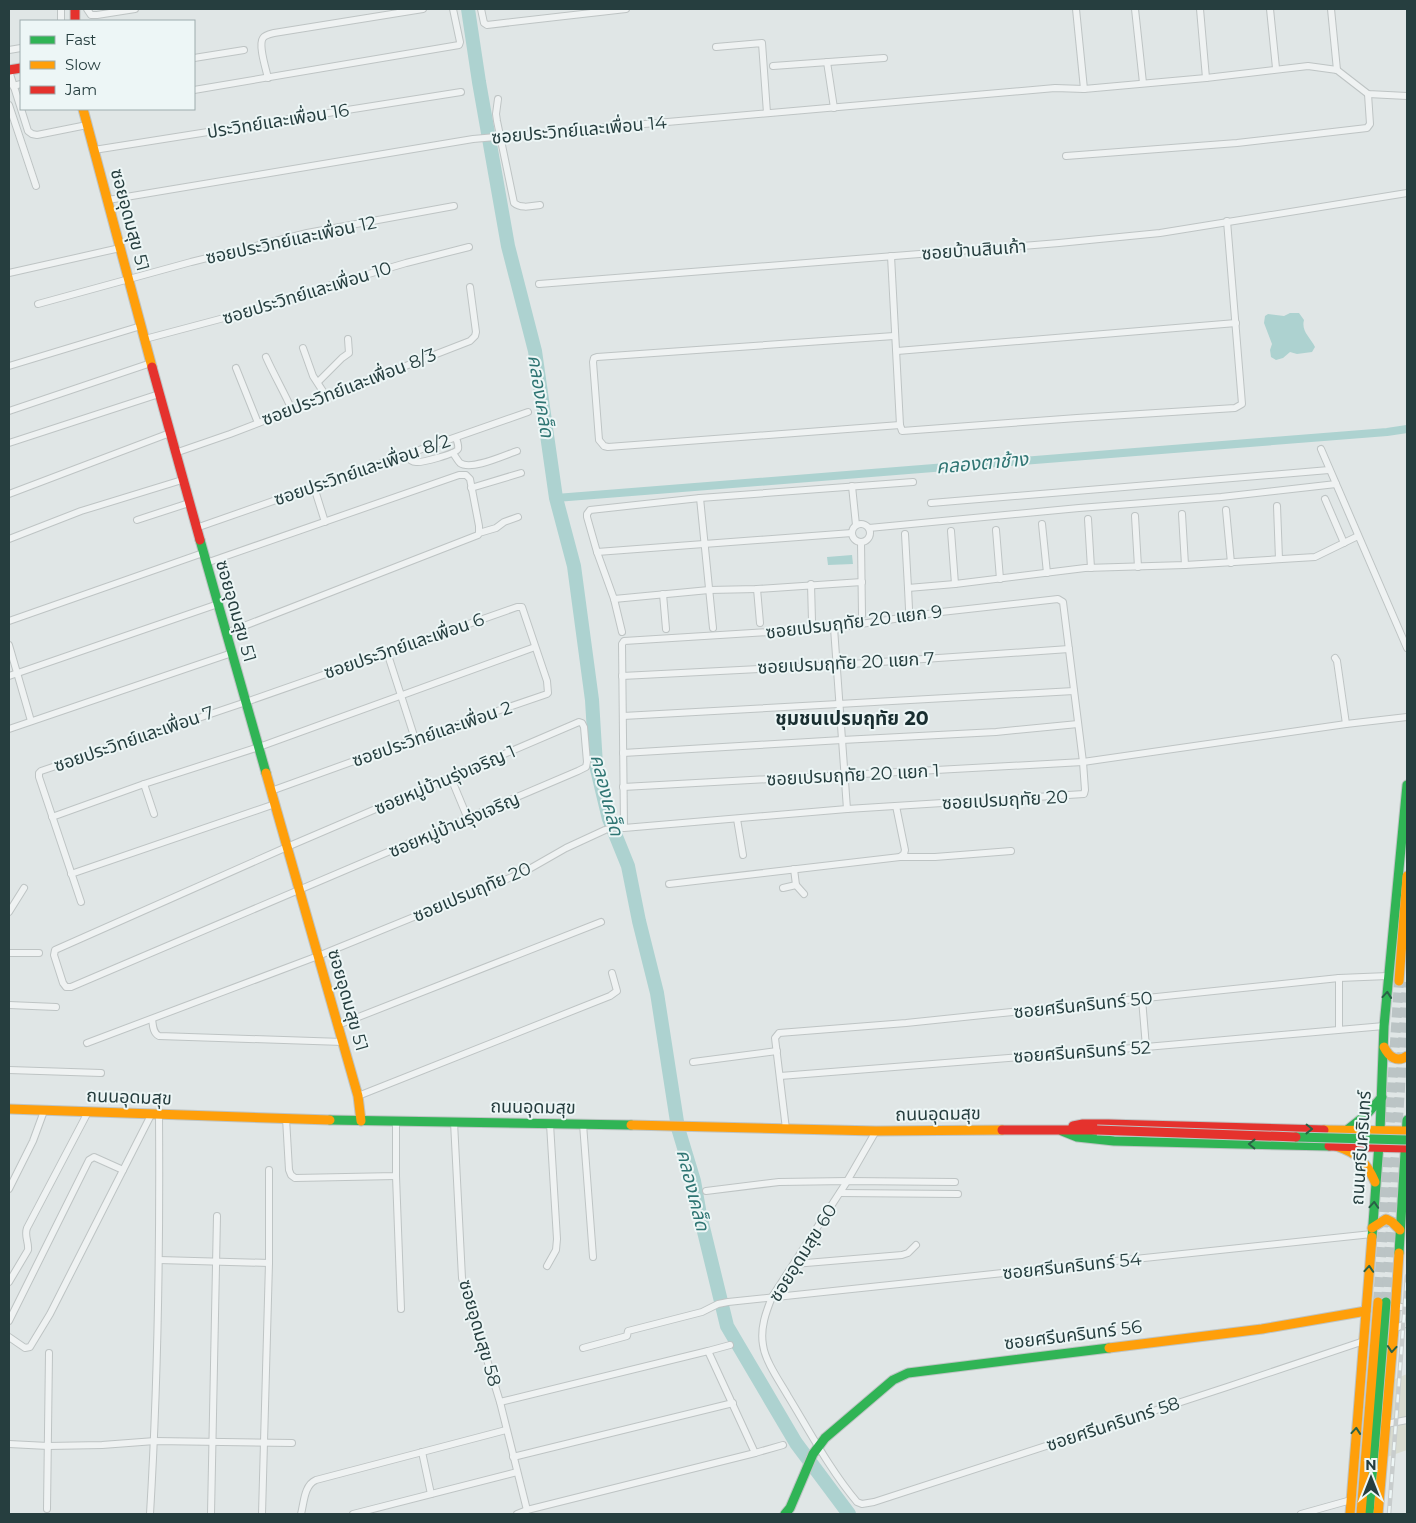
<svg xmlns="http://www.w3.org/2000/svg" width="1416" height="1523" font-family="Montserrat,'Noto Sans Thai',sans-serif">
<style>
.green{fill:#d7dbd0}
.water{fill:#add2d0}
.lines{fill:none;stroke-linecap:round;stroke-linejoin:round}
.canal{stroke:#add2d0;stroke-width:8}
.river{stroke:#add2d0;stroke-width:14}
.primary-tunnel{stroke:#bbc4c5;stroke-width:10;stroke-dasharray:10 5;stroke-linecap:butt}
.street-casing{stroke:#bec4c4;stroke-width:8}
.fast-casing{stroke:#bec4c4;stroke-width:11}
.slow-casing{stroke:#bec4c4;stroke-width:11}
.jam-casing{stroke:#bec4c4;stroke-width:11}
.street{stroke:#eff2f2;stroke-width:6}
.fast{stroke:#30b455;stroke-width:9}
.slow{stroke:#ff9f0a;stroke-width:9}
.jam{stroke:#e5322d;stroke-width:9}
.rail-casing{stroke:#c8cdcd;stroke-width:4.5}
.rail{stroke:#edf6f6;stroke-width:2.5;stroke-dasharray:8;stroke-linecap:butt}
.fast-bridge-casing{stroke:#bec4c4;stroke-width:11;stroke-linecap:butt}
.jam-bridge-casing{stroke:#bec4c4;stroke-width:11;stroke-linecap:butt}
.fast-bridge{stroke:#30b455;stroke-width:9}
.jam-bridge{stroke:#e5322d;stroke-width:9}
.oneway{stroke:#296146}
.labels{text-anchor:middle;dominant-baseline:central;stroke-width:4;stroke-linejoin:round;paint-order:stroke}
.street-label{font-size:18px;fill:#263e3f;stroke:#edf6f6}
.water-label{font-size:19px;font-style:italic;fill:#2f7573;stroke:#edf6f6}
.neighbourhood-label{font-size:19px;font-weight:bold;fill:#192e30;stroke:#edf6f6}
</style>
<rect width="100%" height="100%" fill="#e0e6e6"/>
<polygon class="green" points="1407,1374 1407,1450 1387,1457 1395,1379"/>
<g class="water">
<path d="M1290,313H1299L1304,320C1301,331 1310,337 1315,347L1312,352L1297,354L1290,352L1283,358L1276,360L1271,357L1270,350L1272,344L1264,323L1265,316L1268,314L1284,316Z"/>
<polygon points="852,555 853,564 828,565 827,557"/>
</g>
<g class="lines">
<polyline class="canal" points="556,498 1387,432 1407,429"/>
<polyline class="river" points="468,9 479,82 508,246 535,351 556,498 574,566 592,700 596,765 609,819 628,866 639,921 657,993 678,1128 694,1181 700,1215 727,1326 796,1443 849,1514"/>
<g class="primary-tunnel">
<polyline points="1378,1302 1399,981"/>
<polyline points="1386,1302 1407,982"/>
</g>
<defs>
<g id="street">
<polyline points="61,9 61,21"/>
<polyline points="87,9 91,15 97,15 135,9"/>
<polyline points="481,9 484,23 487,25 626,9"/>
<polyline points="1076,9 1084,89"/>
<polyline points="1135,9 1143,83"/>
<polyline points="1200,9 1206,78"/>
<polyline points="1270,9 1276,68"/>
<polyline points="1331,9 1337,70"/>
<polyline points="716,47 762,43 767,113"/>
<polyline points="9,50 21,48"/>
<polyline points="194,58 244,50"/>
<polyline points="827,62 834,108"/>
<polyline points="773,66 884,58"/>
<polyline points="9,71 28,131 32,134 37,135 87,125"/>
<path d="M268,78C266,69 258,45 263,38C265,35 270,34 274,33L423,9"/>
<polyline points="13,86 21,84"/>
<polyline points="194,90 459,45 460,42 453,9"/>
<path d="M498,99L496,114L497,121L514,203C521,209 532,206 540,205"/>
<polyline points="9,105 36,186"/>
<polyline points="94,150 461,92"/>
<polyline points="1066,156 1237,143 1367,128 1370,124 1368,94"/>
<polyline points="108,200 473,139 1055,88 1084,89 1206,78 1308,66 1337,70 1368,94 1407,96"/>
<polyline points="891,256 900,425 902,431 1077,418 1235,408 1242,404 1227,221"/>
<polyline points="9,273 120,248"/>
<polyline points="539,284 1059,243 1160,233 1407,193"/>
<polyline points="38,304 191,262 307,233 454,206"/>
<polyline points="894,336 597,357 594,358 593,362 599,440 604,446 608,447 900,425"/>
<polyline points="145,339 239,314 297,295 406,263 469,247"/>
<polyline points="303,348 313,376 326,396"/>
<polyline points="897,351 1236,323"/>
<path d="M266,357C274,375 284,392 292,410"/>
<polyline points="9,366 141,326"/>
<polyline points="236,368 258,423"/>
<polyline points="318,382 342,358 349,353 348,339"/>
<polyline points="9,411 151,363"/>
<polyline points="9,443 159,394"/>
<polyline points="1321,449 1407,648"/>
<polyline points="175,453 230,434 470,341 475,336 476,332 470,287"/>
<path d="M453,453C455,456 458,461 460,463C471,471 505,455 517,451"/>
<path d="M406,455C408,458 411,462 416,462C421,463 456,454 458,449C459,446 457,441 456,438"/>
<polyline points="852,486 856,525"/>
<polyline points="314,487 325,522"/>
<polyline points="471,488 521,473"/>
<polyline points="9,494 170,433"/>
<polyline points="700,498 713,628"/>
<polyline points="1325,499 1344,543"/>
<polyline points="931,503 1329,470"/>
<polyline points="1277,506 1279,559"/>
<polyline points="1226,510 1231,563"/>
<polyline points="1182,514 1185,565"/>
<polyline points="1135,516 1138,567"/>
<polyline points="1088,519 1091,568"/>
<polyline points="137,520 189,503"/>
<polyline points="1042,524 1047,573"/>
<circle cx="861" cy="533" r="9"/>
<polyline points="196,528 528,412"/>
<polyline points="869,528 1079,508 1221,497 1336,484"/>
<polyline points="996,530 1000,579"/>
<polyline points="951,531 955,584"/>
<polyline points="479,533 496,528 504,522 518,517"/>
<polyline points="905,534 908,588 955,584 1085,568 1185,565 1315,557 1358,536"/>
<polyline points="9,539 81,511 182,480"/>
<polyline points="861,542 862,615"/>
<polyline points="597,552 852,533"/>
<polyline points="206,563 459,475 466,475 470,479 479,526 479,533 478,535 226,633"/>
<polyline points="811,584 812,621"/>
<polyline points="908,588 909,609"/>
<polyline points="757,589 760,623"/>
<polyline points="663,594 666,629"/>
<polyline points="614,599 709,590 757,589 862,582"/>
<polyline points="9,621 203,553"/>
<polyline points="834,628 847,809"/>
<polyline points="622,632 614,599 597,552 587,517 587,514 590,510 700,498 913,482"/>
<polyline points="9,645 31,721"/>
<polyline points="387,652 415,739"/>
<polyline points="1335,658 1337,661 1346,724"/>
<polyline points="9,676 218,604"/>
<polyline points="622,676 837,665 1069,649"/>
<polyline points="623,716 1074,691"/>
<polygon points="579,722 582,723 584,727 587,762 586,767 578,771 71,987 66,987 63,983 54,955 55,950 287,847"/>
<polyline points="9,729 232,653"/>
<polyline points="623,753 842,740 996,732 1078,724"/>
<polyline points="451,778 468,819"/>
<polyline points="144,784 154,814"/>
<polyline points="623,787 1083,762 1346,724 1407,717"/>
<polyline points="52,817 144,784 259,747 535,647"/>
<polyline points="737,819 743,855"/>
<polyline points="900,857 935,857 1011,851"/>
<polyline points="794,869 796,885 804,894"/>
<polyline points="71,874 275,804"/>
<polyline points="669,884 900,857 904,854 905,850 896,806"/>
<polyline points="783,888 796,885"/>
<polyline points="81,902 39,777 39,773 41,771 246,702 517,607 522,607 547,681 548,693 547,694 415,739 271,791"/>
<polyline points="9,912 24,888"/>
<polyline points="9,953 39,953"/>
<polyline points="1339,978 1339,1029"/>
<polyline points="1142,999 1146,1047"/>
<polyline points="9,1005 56,1007"/>
<path d="M152,1019C153,1026 153,1033 159,1036L343,1042"/>
<polyline points="338,1025 601,922"/>
<polyline points="87,1043 318,956 524,872 566,848 605,830 615,827 624,828 847,809 1084,794 1085,790 1083,762 1063,602 1058,599 941,612 834,628 624,641 622,644 624,828"/>
<polyline points="693,1062 777,1051"/>
<polyline points="9,1070 101,1073"/>
<polyline points="780,1076 1146,1047 1384,1026"/>
<polyline points="358,1096 610,996 617,991 612,973"/>
<polyline points="286,1118 289,1170 291,1175 295,1178 396,1176 396,1121"/>
<polyline points="454,1122 462,1278 500,1402 527,1510"/>
<polyline points="583,1124 593,1257"/>
<polyline points="786,1129 775,1038 779,1033 906,1023 1339,978 1388,976"/>
<path d="M876,1131L846,1183L772,1297C766,1312 760,1328 763,1345C765,1361 780,1382 788,1396C810,1432 830,1470 857,1502L862,1504L874,1502L1227,1387L1364,1341"/>
<polyline points="396,1176 401,1309"/>
<polyline points="9,1189 33,1141 44,1111"/>
<polyline points="706,1191 779,1182 848,1181 955,1182"/>
<polyline points="840,1193 958,1194"/>
<polyline points="159,1260 269,1263 269,1170"/>
<polyline points="794,1264 902,1255 908,1253 916,1245"/>
<polyline points="547,1266 556,1250 557,1239 550,1124"/>
<path d="M9,1282L28,1250C29,1242 24,1236 27,1228L88,1112"/>
<polyline points="1395,1306 1407,1308"/>
<polyline points="9,1321 89,1160 94,1157 123,1170"/>
<polyline points="1394,1329 1407,1323"/>
<polyline points="9,1337 25,1348 30,1347 50,1314 151,1115"/>
<polyline points="583,1348 627,1336 628,1331 702,1312 718,1304 728,1302 1372,1234"/>
<polyline points="708,1351 730,1345"/>
<polyline points="500,1402 708,1351 755,1453 527,1510 517,1514"/>
<polyline points="1386,1424 1407,1420"/>
<polyline points="9,1444 48,1446 102,1445 155,1441 292,1443"/>
<polyline points="422,1452 431,1494"/>
<polyline points="755,1453 783,1445"/>
<polyline points="513,1457 733,1403"/>
<polyline points="47,1509 49,1353"/>
<path d="M150,1514C158,1381 160,1248 159,1115"/>
<polyline points="211,1514 217,1216"/>
<polyline points="262,1514 269,1263"/>
<path d="M301,1514C304,1503 304,1485 316,1480L506,1430"/>
<polyline points="353,1514 517,1472"/>
<polyline points="1301,1514 1351,1500"/>
</g>
<g id="fast">
<polyline points="200,540 266,773"/>
<polyline points="330,1120 631,1125"/>
<polyline points="1347,1130 1366,1115 1382,1097"/>
<polyline points="1062,1131 1077,1137 1114,1141 1329,1146"/>
<polyline points="1372,1237 1380,1131 1384,1026 1407,785"/>
<polyline points="1399,1253 1407,1120"/>
<polyline points="785,1514 790,1508 813,1454 825,1438 893,1380 908,1373 1109,1348"/>
<polyline points="1369,1514 1386,1302"/>
</g>
<g id="slow">
<polyline points="83,109 152,367"/>
<polyline points="266,773 358,1096 361,1121"/>
<polyline points="1399,981 1407,876"/>
<path d="M1384,1047C1389,1057 1397,1063 1407,1056"/>
<polyline points="9,1109 330,1120"/>
<polyline points="631,1125 876,1131 1002,1130"/>
<polyline points="1324,1130 1407,1131"/>
<path d="M1336,1146C1357,1153 1366,1161 1375,1182"/>
<polyline points="1372,1228 1386,1219 1392,1222 1400,1230"/>
<polyline points="1109,1348 1262,1329 1366,1311"/>
<polyline points="1350,1514 1372,1237"/>
<polyline points="1361,1514 1378,1302"/>
<polyline points="1378,1514 1394,1329 1399,1253"/>
</g>
<g id="jam">
<polyline points="75,9 75,21"/>
<polyline points="9,70 21,68"/>
<polyline points="152,367 200,540"/>
<polyline points="1073,1126 1083,1124 1108,1124 1324,1130"/>
<polyline points="1002,1130 1097,1130"/>
<polyline points="1329,1146 1407,1148"/>
</g>
</defs>
<use href="#street" class="street-casing"/>
<use href="#fast" class="fast-casing"/>
<use href="#slow" class="slow-casing"/>
<use href="#jam" class="jam-casing"/>
<use href="#street" class="street"/>
<use href="#fast" class="fast"/>
<use href="#slow" class="slow"/>
<use href="#jam" class="jam"/>
<defs>
<polyline id="rail" points="1389,1514 1407,1276"/>
</defs>
<use href="#rail" class="rail-casing"/>
<use href="#rail" class="rail"/>
<defs>
<polyline id="fast-bridge" points="1296,1137 1407,1140"/>
<polyline id="jam-bridge" points="1097,1130 1296,1137"/>
</defs>
<use href="#fast-bridge" class="fast-bridge-casing"/>
<use href="#jam-bridge" class="jam-bridge-casing"/>
<use href="#fast-bridge" class="fast-bridge"/>
<use href="#jam-bridge" class="jam-bridge"/>
</g>
<defs><path id="oneway-chevron" d="M-2-3.5L2.5 0L-2 3.5" fill="none" stroke-width="1.6" stroke-linecap="round" stroke-linejoin="round" transform="scale(1.25)"/></defs>
<g class="oneway">
<use href="#oneway-chevron" transform="translate(1387 995) rotate(-85)"/>
<use href="#oneway-chevron" transform="translate(1309 1129) rotate(1)"/>
<use href="#oneway-chevron" transform="translate(1252 1144) rotate(-179)"/>
<use href="#oneway-chevron" transform="translate(1374 1205) rotate(-86)"/>
<use href="#oneway-chevron" transform="translate(1369 1269) rotate(-86)"/>
<use href="#oneway-chevron" transform="translate(1392 1349) rotate(95)"/>
<use href="#oneway-chevron" transform="translate(1356 1431) rotate(-85)"/>
</g>
<g class="labels">
<g class="street-label">
<text transform="translate(278 121) rotate(-9)">ประวิทย์และเพื่อน 16</text>
<text transform="translate(579 130) rotate(-5)">ซอยประวิทย์และเพื่อน 14</text>
<text transform="translate(130 220) rotate(75)">ซอยอุดมสุข 51</text>
<text transform="translate(291 240) rotate(-12)">ซอยประวิทย์และเพื่อน 12</text>
<text transform="translate(974 250) rotate(-4)">ซอยบ้านสินเก้า</text>
<text transform="translate(307 293) rotate(-17)">ซอยประวิทย์และเพื่อน 10</text>
<text transform="translate(349 387) rotate(-21)">ซอยประวิทย์และเพื่อน 8/3</text>
<text transform="translate(362 470) rotate(-19)">ซอยประวิทย์และเพื่อน 8/2</text>
<text transform="translate(236 611) rotate(74)">ซอยอุดมสุข 51</text>
<text transform="translate(854 622) rotate(-7)">ซอยเปรมฤทัย 20 แยก 9</text>
<text transform="translate(404 646) rotate(-19)">ซอยประวิทย์และเพื่อน 6</text>
<text transform="translate(846 663) rotate(-3)">ซอยเปรมฤทัย 20 แยก 7</text>
<text transform="translate(432 734) rotate(-19)">ซอยประวิทย์และเพื่อน 2</text>
<text transform="translate(134 739) rotate(-19)">ซอยประวิทย์และเพื่อน 7</text>
<text transform="translate(853 775) rotate(-3)">ซอยเปรมฤทัย 20 แยก 1</text>
<text transform="translate(445 780) rotate(-23)">ซอยหมู่บ้านรุ่งเจริญ 1</text>
<text transform="translate(1005 800) rotate(-3)">ซอยเปรมฤทัย 20</text>
<text transform="translate(454 825) rotate(-23)">ซอยหมู่บ้านรุ่งเจริญ</text>
<text transform="translate(472 892) rotate(-23)">ซอยเปรมฤทัย 20</text>
<text transform="translate(348 1000) rotate(74)">ซอยอุดมสุข 51</text>
<text transform="translate(1083 1005) rotate(-6)">ซอยศรีนครินทร์ 50</text>
<text transform="translate(1082 1052) rotate(-4)">ซอยศรีนครินทร์ 52</text>
<text transform="translate(129 1097) rotate(2)">ถนนอุดมสุข</text>
<text transform="translate(533 1107) rotate(1)">ถนนอุดมสุข</text>
<text transform="translate(938 1114) rotate(-1)">ถนนอุดมสุข</text>
<text transform="translate(1361 1148) rotate(-86)">ถนนศรีนครินทร์</text>
<text transform="translate(803 1253) rotate(-58)">ซอยอุดมสุข 60</text>
<text transform="translate(1072 1266) rotate(-6)">ซอยศรีนครินทร์ 54</text>
<text transform="translate(480 1333) rotate(74)">ซอยอุดมสุข 58</text>
<text transform="translate(1073 1335) rotate(-7)">ซอยศรีนครินทร์ 56</text>
<text transform="translate(1113 1424) rotate(-18)">ซอยศรีนครินทร์ 58</text>
</g>
<g class="water-label">
<text transform="translate(541 396) rotate(81)">คลองเคล็ด</text>
<text transform="translate(982 463) rotate(-5)">คลองตาช้าง</text>
<text transform="translate(607 795) rotate(76)">คลองเคล็ด</text>
<text transform="translate(693 1190) rotate(76)">คลองเคล็ด</text>
</g>
<g class="neighbourhood-label">
<text x="852" y="718">ชุมชนเปรมฤทัย 20</text>
</g>
</g>
<rect width="1416" height="1523" fill="none" stroke="#263e3f" stroke-width="20"/>
<rect x="20" y="20" width="175" height="90" fill="#edf6f6" stroke="#9dacad"/>
<rect x="30" y="36" width="25" height="8" fill="#30b455" stroke="#9dacad"/>
<text x="65" y="45" font-size="15" fill="#263e3f">Fast</text>
<rect x="30" y="61" width="25" height="8" fill="#ff9f0a" stroke="#9dacad"/>
<text x="65" y="70" font-size="15" fill="#263e3f">Slow</text>
<rect x="30" y="86" width="25" height="8" fill="#e5322d" stroke="#9dacad"/>
<text x="65" y="95" font-size="15" fill="#263e3f">Jam</text>
<g transform="translate(1371 1478)" stroke="#edf6f6" stroke-width="4" paint-order="stroke">
<path d="M0-4L9 19L0 12L-9 19Z" fill="#263e3f"/>
<text y="-8" font-size="14" font-weight="bold" text-anchor="middle" fill="#263e3f">N</text>
</g>
</svg>
